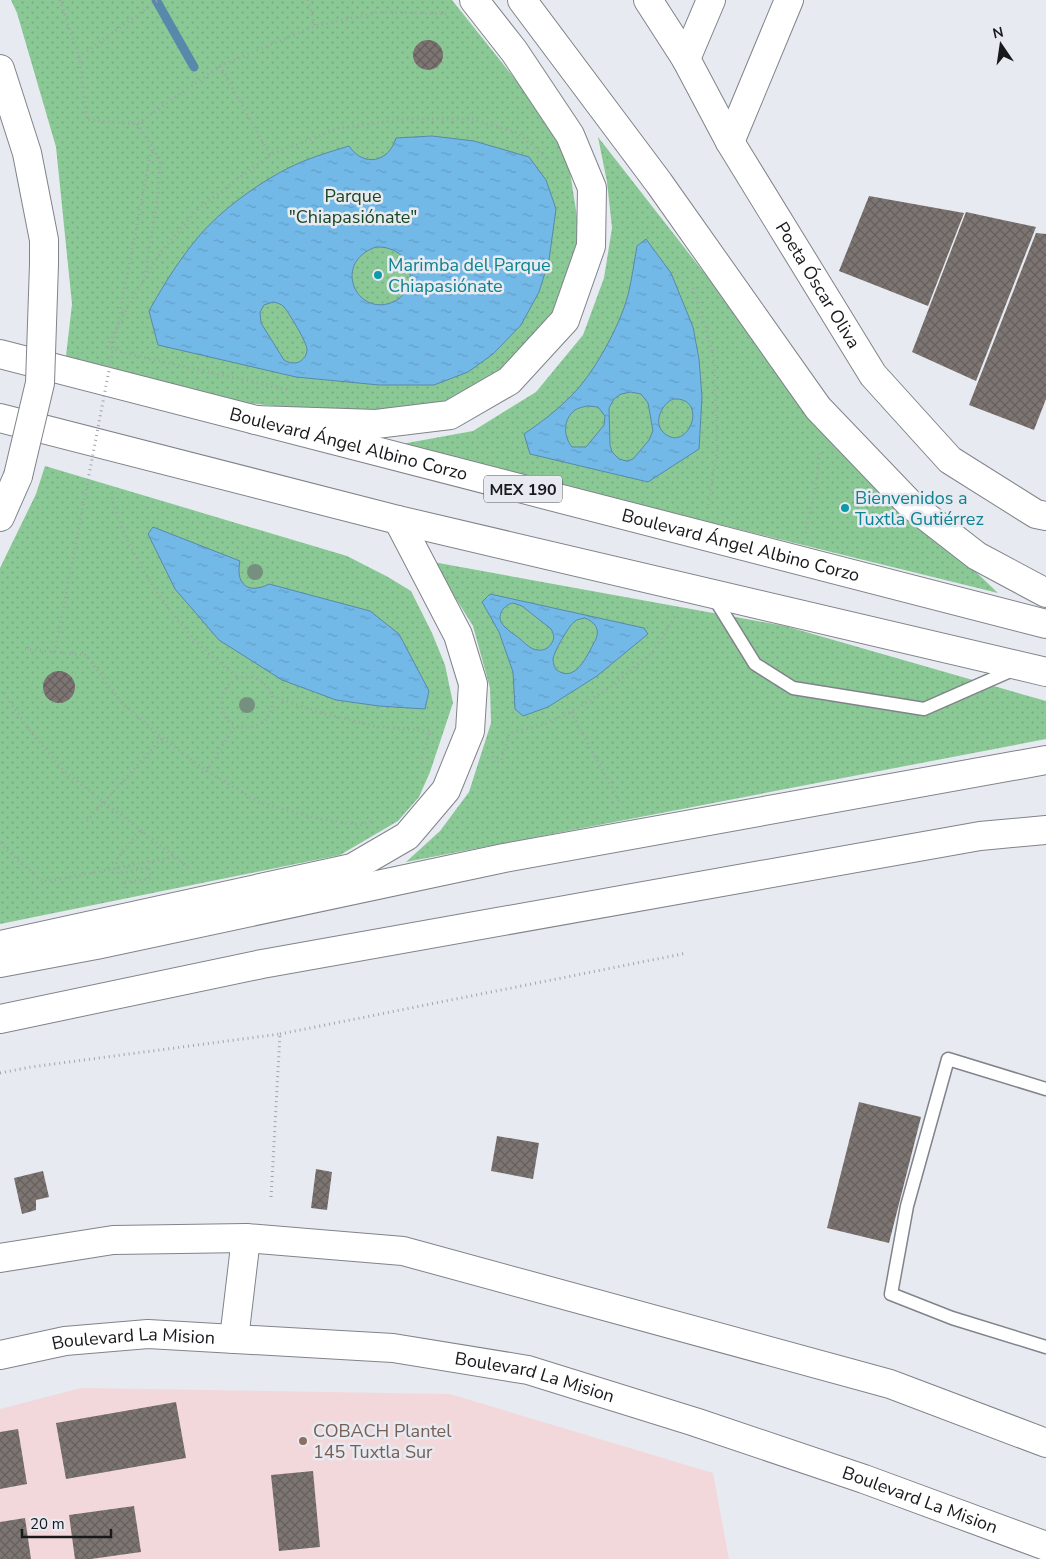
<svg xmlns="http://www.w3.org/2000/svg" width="1046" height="1559" font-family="'Nunito Sans',sans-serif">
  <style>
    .education { fill: #f3d8db }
    .park { fill: url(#park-dots) }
    .water { fill: url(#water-ripples); stroke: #5889ab; fill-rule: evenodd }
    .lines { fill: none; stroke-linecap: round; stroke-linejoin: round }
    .stream { stroke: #5889ab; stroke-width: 9 }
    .building { fill: url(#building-cross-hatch) }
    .lane-casing { stroke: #80838a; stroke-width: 15 }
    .secondary-casing { stroke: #80838a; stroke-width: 30 }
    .primary-casing { stroke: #80838a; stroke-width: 30 }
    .highway-casing { stroke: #80838a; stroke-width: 30 }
    .path { stroke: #a2a4aa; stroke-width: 3; stroke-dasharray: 1 4; stroke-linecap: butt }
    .lane { stroke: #fff; stroke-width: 12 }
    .secondary { stroke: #fff; stroke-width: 28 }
    .primary { stroke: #fff; stroke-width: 28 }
    .highway { stroke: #fff; stroke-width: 28 }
    .highway-bridge-casing { stroke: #80838a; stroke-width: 30; stroke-linecap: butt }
    .path-bridge { stroke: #a2a4aa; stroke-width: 3; stroke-dasharray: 1 4; stroke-linecap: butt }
    .highway-bridge { stroke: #fff; stroke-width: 28 }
    .tree { fill: #769080 }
    .culture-dot { fill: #0f9aa8; stroke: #e7eaf1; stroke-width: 2 }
    .education-dot { fill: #8d6e63; stroke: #e7eaf1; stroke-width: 2 }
    .labels { text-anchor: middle; stroke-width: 5; stroke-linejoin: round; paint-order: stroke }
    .shield { fill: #e7eaf1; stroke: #56585c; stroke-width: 1 }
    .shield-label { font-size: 16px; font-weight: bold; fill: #18191c }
    .park-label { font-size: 18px; fill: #194624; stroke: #e7eaf1 }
    .culture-label { font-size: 18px; fill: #0d838f; stroke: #e7eaf1; text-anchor: start }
    .street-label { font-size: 18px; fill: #18191c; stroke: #e7eaf1 }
    .education-label { font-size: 18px; fill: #785e54; stroke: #e7eaf1; text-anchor: start }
  </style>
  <defs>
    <pattern id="park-dots" width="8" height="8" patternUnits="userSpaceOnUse" patternTransform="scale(1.25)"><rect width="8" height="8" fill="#8ac995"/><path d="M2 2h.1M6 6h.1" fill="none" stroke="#76ac80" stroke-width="1.8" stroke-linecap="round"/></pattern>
    <pattern id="water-ripples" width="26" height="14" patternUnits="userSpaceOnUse" patternTransform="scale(1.25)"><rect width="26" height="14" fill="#73b9e8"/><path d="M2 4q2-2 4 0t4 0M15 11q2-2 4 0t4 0" fill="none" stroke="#639ec6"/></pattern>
    <pattern id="building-cross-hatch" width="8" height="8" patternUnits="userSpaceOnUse" patternTransform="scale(1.25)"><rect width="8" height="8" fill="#7d7572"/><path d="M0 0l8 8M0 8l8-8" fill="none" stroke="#655f5d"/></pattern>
  </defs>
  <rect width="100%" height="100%" fill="#e7eaf1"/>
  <!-- education -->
  <path class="education" d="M81 1388 450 1394 713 1473 729 1559H0V1409Z"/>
  <!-- park -->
  <path class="park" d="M11 0H452L551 124 570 172 578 223 575 264 555 319 507 371 452 404 377 417 246 403 66 356 72 304 56 147 17 13Z
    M598 137 826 429 998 593 396 445 473 431 536 392 583 335 604 278 612 228 607 182Z
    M45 466 347 556 388 577 411 591 432 633 445 665 453 703 430 772 419 797 398 821 340 855 0 924V568L36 494Z
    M433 562 785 626 1046 701V739L406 862 440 831 469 792 491 723 490 688 473 626Z"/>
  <!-- water -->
  <path class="water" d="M432 136 474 141 529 157 546 180 556 209 549 260 539 292 521 325 493 354 468 372 434 385H379L296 377 158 345 149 311C163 286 177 263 195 241 220 209 271 173 309 159 322 154 336 150 349 146 364 168 389 162 396 138ZM376 247C395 246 412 259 410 279 408 289 403 297 395 301 358 320 330 263 376 247ZM273 302C278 303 281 304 284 307 289 313 306 341 307 349 307 355 304 359 299 362 294 364 289 363 284 360L261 323 260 312 264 305Z
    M646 239 671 273 693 327 699 359 702 397 699 449 648 482 530 454 524 434C540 423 555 412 569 398 592 377 620 326 628 295 632 279 634 262 637 246ZM631 392 641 394 648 403 653 431 649 440 633 459 627 461 619 459 612 452 610 445 609 408 614 399 621 394ZM673 399C711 397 687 456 663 432 653 422 662 404 673 399ZM587 406 598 407 605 416 604 425 586 447H572C563 436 563 419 575 410 578 408 583 407 587 406Z
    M153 527 240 561C235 584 248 595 269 584L370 611 399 634 429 691 425 709 379 706 336 700 282 680 219 640 175 589 148 534Z
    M490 594 644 628 648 634 597 676 548 707 523 716 515 709 513 672 499 632 482 602ZM513 603 522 606 551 629C554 634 555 639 551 644 549 648 543 651 538 650 531 650 525 643 519 638 514 634 508 631 504 626 495 617 503 605 513 603ZM585 618C595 622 600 629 596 639 589 651 578 681 560 672 555 670 553 664 553 659 554 652 568 627 574 622 577 619 581 619 585 618Z"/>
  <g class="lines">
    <!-- stream -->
    <path class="stream" d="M156 0 194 67"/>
  </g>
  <!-- building -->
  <path class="building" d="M413 55a15 15 0 1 1 30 0a15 15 0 1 1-30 0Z
    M869 196 964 213 928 306 839 271Z
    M966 212 1036 227 976 381 912 352Z
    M1036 233 1046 234V399L1034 430 969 405Z
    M43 687a16 16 0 1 1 32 0a16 16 0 1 1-32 0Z
    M859 1102 921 1117 889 1243 827 1228Z
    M497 1136 539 1143 533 1179 491 1171Z
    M316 1169 332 1172 327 1210 311 1208Z
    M43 1171 49 1197 36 1200V1210L22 1214 14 1178Z
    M176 1402 186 1458 66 1479 56 1423Z
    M18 1429 27 1484 0 1489V1432Z
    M313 1471 320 1547 279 1551 271 1475Z
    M134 1506 141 1552 91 1559H75L69 1515Z
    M25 1518 31 1559H0V1522Z"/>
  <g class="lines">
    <!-- lane casing -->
    <g class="lane-casing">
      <path id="lane" d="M713 596 755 664 793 688 924 709 1015 669
        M1046 1089 948 1059 907 1206 891 1294 952 1318 1046 1347"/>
    </g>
    <!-- secondary casing -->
    <g class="secondary-casing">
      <g id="secondary">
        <path id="s1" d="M648 0 686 59 730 142 873 375 950 460 1036 514 1046 516"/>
        <path d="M686 59 711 0"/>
        <path d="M730 142 789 0"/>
        <path d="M0 1258 113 1240 246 1238 403 1251 890 1384 1046 1443"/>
        <path d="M234 1339 246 1238"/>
        <path id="s2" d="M0 1355 65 1341 148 1334 393 1348 528 1370 695 1422 864 1479 1046 1546"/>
      </g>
    </g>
    <!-- primary casing -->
    <g class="primary-casing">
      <g id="primary">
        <path id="s3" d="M0 354 1046 624"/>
        <path d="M0 418 398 520 1046 672"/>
        <path d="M0 963 96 945 504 858 1046 760"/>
        <path d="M0 1019 262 964 980 836 1046 830"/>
      </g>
    </g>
    <!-- highway casing -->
    <g class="highway-casing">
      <path id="highway" d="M522 0 659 183 818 408 910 504 977 556 1046 593
        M0 69 27 153 44 240V264
        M255 420 376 424 450 415 509 381 565 320 591 246 592 188 570 135 514 51 474 0
        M0 517 18 476
        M0 945 352 868 407 836 446 790 470 731 473 684 458 635 398 520"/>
    </g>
    <!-- path -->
    <path class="path" d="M60 0 79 57 87 120 137 124 220 66 315 26 379 12 449 14
      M308 0 315 26
      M79 57 158 0
      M220 66 270 155 339 128 406 119H472L518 133 548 160
      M137 124 160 159 158 196 145 276
      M270 155 198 209 163 249 128 306 107 347 128 354 289 390
      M692 283 714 358 717 448 708 508
      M111 493C123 546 163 608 201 646 212 658 226 668 239 678
      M805 533 815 491 820 451
      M25 649 86 655 121 702 162 738 207 771 259 802 319 819 360 825 372 821
      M4 693 30 731 63 770 189 868
      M272 696C277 738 218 736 222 701 222 693 226 686 233 682 249 670 266 680 272 696L321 713 374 726 430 731 421 761 424 766
      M571 712 619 801
      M493 756 495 763 501 761 510 733 542 725 571 712 611 687 654 651 675 616
      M207 771 235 725
      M87 821 162 738
      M0 843 16 859 44 882 174 857
      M126 888 125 883 151 878 149 867 118 874 116 860 140 831
      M280 1034 687 953
      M0 1073 31 1067 280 1034 271 1198"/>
    <!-- lane -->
    <use href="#lane" class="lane"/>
    <!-- secondary -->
    <use href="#secondary" class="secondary"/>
    <!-- primary -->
    <use href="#primary" class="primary"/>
    <!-- highway -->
    <use href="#highway" class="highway"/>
    <!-- highway-bridge casing -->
    <g class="highway-bridge-casing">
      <path id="highway-bridge" d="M18 476 40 383 44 264"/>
    </g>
    <!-- path-bridge -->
    <path class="path-bridge" d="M55 652 152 146"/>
    <!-- highway-bridge -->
    <use href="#highway-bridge" class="highway-bridge"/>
  </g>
  <!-- trees -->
  <g class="tree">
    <circle cx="255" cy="572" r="8"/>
    <circle cx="247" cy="705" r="8"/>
  </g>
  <!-- markers -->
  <g class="culture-dot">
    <circle cx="378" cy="275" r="5"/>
    <circle cx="845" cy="508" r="5"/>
  </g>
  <circle class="education-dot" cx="303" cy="1441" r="5"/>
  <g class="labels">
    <!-- shield labels -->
    <rect class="shield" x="484" y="475.5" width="78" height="27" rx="4"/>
    <g class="shield-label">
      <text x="523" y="495">MEX 190</text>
    </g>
    <!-- park labels -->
    <g class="park-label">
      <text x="353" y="202">Parque<tspan x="353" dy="21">"Chiapasiónate"</tspan></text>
    </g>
    <!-- culture labels -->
    <g class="culture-label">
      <text x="388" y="271">Marimba del Parque<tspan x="388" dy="21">Chiapasiónate</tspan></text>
      <text x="855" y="504">Bienvenidos a<tspan x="855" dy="21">Tuxtla Gutiérrez</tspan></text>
    </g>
    <!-- street labels -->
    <g class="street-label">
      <text dy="6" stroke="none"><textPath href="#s1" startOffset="332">Poeta Óscar Oliva</textPath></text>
      <text dy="6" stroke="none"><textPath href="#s3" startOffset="360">Boulevard Ángel Albino Corzo</textPath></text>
      <text dy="6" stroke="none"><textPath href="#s3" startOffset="765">Boulevard Ángel Albino Corzo</textPath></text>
      <text dy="6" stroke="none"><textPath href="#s2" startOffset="135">Boulevard La Mision</textPath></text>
      <text dy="6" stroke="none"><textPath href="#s2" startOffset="540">Boulevard La Mision</textPath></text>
      <text dy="6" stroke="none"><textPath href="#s2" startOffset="945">Boulevard La Mision</textPath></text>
    </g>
    <!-- education labels -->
    <g class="education-label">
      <text x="313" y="1437">COBACH Plantel<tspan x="313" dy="21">145 Tuxtla Sur</tspan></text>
    </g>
  </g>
  <!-- north arrow -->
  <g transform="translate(1001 45) rotate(347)" stroke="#e7eaf1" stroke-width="4" paint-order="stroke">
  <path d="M0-4L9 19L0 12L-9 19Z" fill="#18191c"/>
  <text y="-8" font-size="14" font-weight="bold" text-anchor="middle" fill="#18191c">N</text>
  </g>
  <!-- scale -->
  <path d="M22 1529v8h89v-8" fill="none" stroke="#18191c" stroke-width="2.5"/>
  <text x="30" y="1529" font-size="15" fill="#18191c" stroke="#e7eaf1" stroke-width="4" paint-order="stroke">20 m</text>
</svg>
